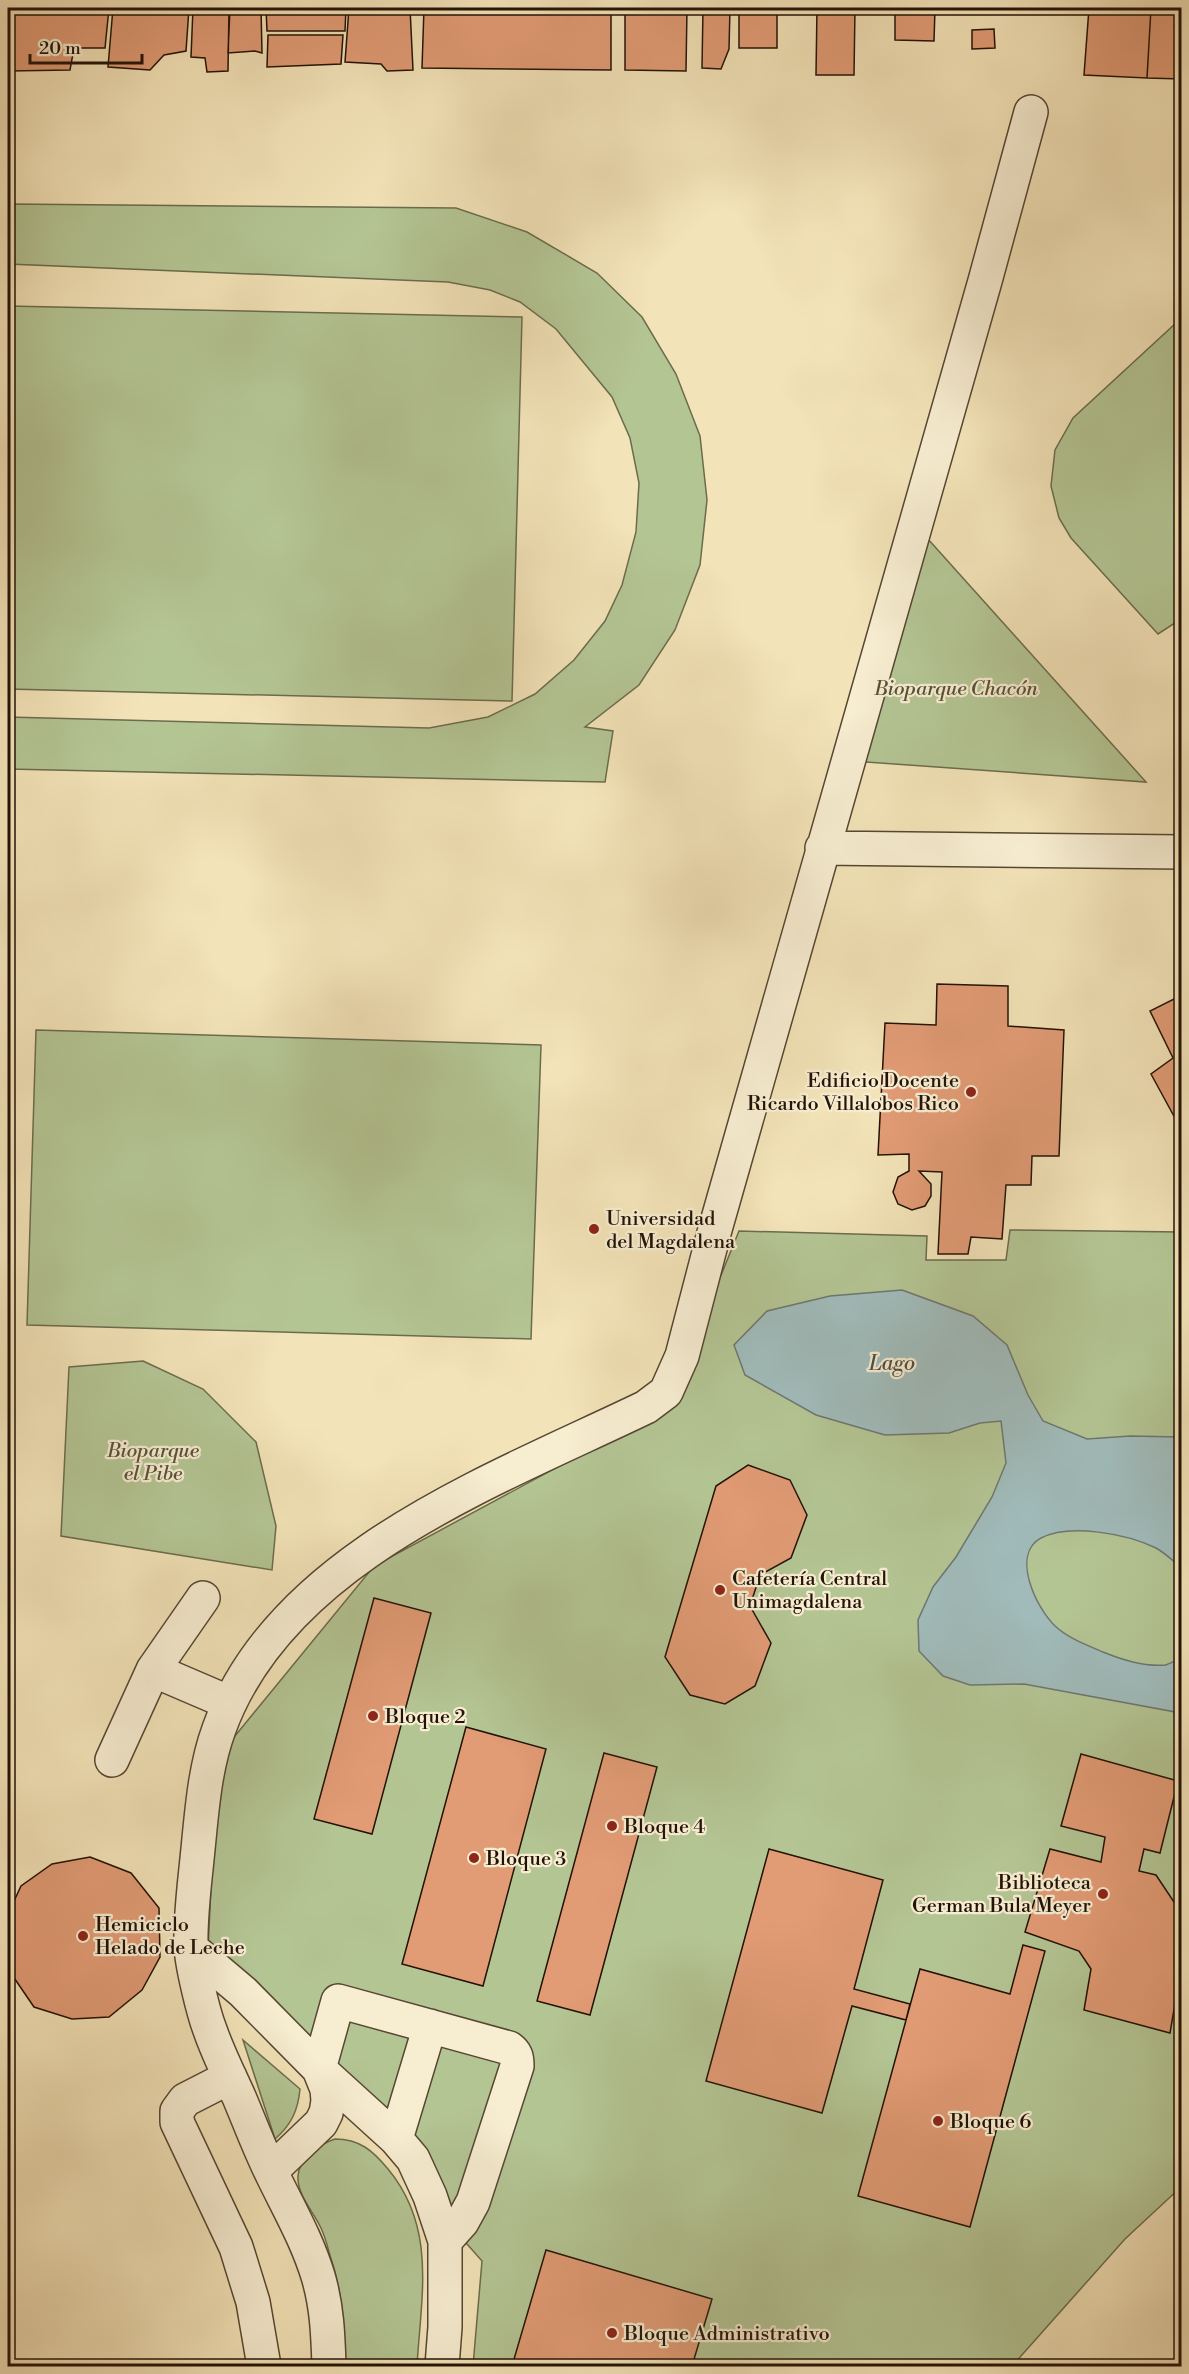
<svg xmlns="http://www.w3.org/2000/svg" width="1189" height="2374" font-family="'Libre Bodoni',serif">
  <style>
    .green { fill: #b4c594; stroke: #6b6c4d; stroke-width: 1.5 }
    .water { fill: #a0bbba; stroke: #6e7772; stroke-width: 1.5 }
    .building { fill: #e19b75; stroke: #221206; stroke-width: 1.5 }
    .lines { fill: none; stroke-linecap: round; stroke-linejoin: round }
    .minor-casing { stroke: #564632; stroke-width: 36 }
    .minor { stroke: #f7edd1; stroke-width: 33 }
    .poi-dot { fill: #8f2418; stroke: #f7edd1; stroke-width: 2 }
    .labels { text-anchor: middle; stroke-width: 4.5; stroke-linejoin: round; paint-order: stroke }
    .park-label { font-size: 20px; font-style: italic; fill: #555138; stroke: #f7edd1 }
    .poi-label { font-size: 20px; fill: #221206; stroke: #f7edd1; text-anchor: start }
    .water-label { font-size: 21px; font-style: italic; fill: #4e4d45; stroke: #f7edd1 }
  </style>
  <rect width="100%" height="100%" fill="#f3e3b8"/>
  <filter id="stains"><feTurbulence type="fractalNoise" baseFrequency=".00333" numOctaves="4"/><feColorMatrix values="0 0 0 0 .2 0 0 0 0 .09 0 0 0 0 .02 0 0 0 .5 -.17"/></filter>
  <radialGradient id="worn" r=".72"><stop offset=".6" stop-color="#630" stop-opacity="0"/><stop offset="1" stop-color="#630" stop-opacity=".3"/></radialGradient>
  <!-- green -->
  <path class="green" d="M8 204 456 208 527 232 597 273 642 317 676 374 700 436 707 500 700 565 675 630 639 685 585 727 613 731 605 782 8 769V717L429 728 488 717 535 694 574 660 605 621 622 585 636 532 639 483 630 438 612 397 556 329 520 302 490 290 448 282 8 264Z
    M8 306 522 317 512 701 8 689Z
    M1176 323 1182 328 1181 619 1158 634 1071 538 1059 518 1051 486 1055 450 1073 418Z
    M919 529 1146 782 852 761Z
    M36 1030 541 1045 531 1339 27 1325Z
    M1010 1230 1181 1232V2187L1125 2239 1012 2366H473L482 2261 208 1951 217 1758 374 1566 667 1408 739 1231 927 1236 926 1260H1006Z
    M143 1361 203 1389 256 1442 276 1526 272 1570 61 1536 69 1367Z
    M243 2040 300 2089C298 2111 291 2125 275 2139Z
    M335 2139C360 2139 373 2151 388 2169 437 2228 421 2296 417 2366H345C345 2327 342 2290 329 2252 327 2244 324 2234 320 2226 312 2210 297 2194 298 2176 299 2158 320 2144 335 2139Z"/>
  <!-- water -->
  <path class="water" d="M902 1290 973 1316 1007 1345 1028 1395 1043 1421 1087 1439 1130 1436 1181 1437V1567C1173 1561 1165 1553 1156 1548 1127 1534 1070 1523 1041 1538 1010 1555 1037 1609 1055 1626 1068 1638 1086 1645 1103 1652 1120 1659 1145 1667 1165 1665 1170 1664 1176 1660 1181 1658V1713L1024 1684 970 1685 943 1676 919 1651 918 1620 933 1587 956 1557 992 1497 1006 1463 1001 1421 980 1423 949 1433 885 1435 816 1415 745 1375 734 1345 767 1311 830 1296Z"/>
  <!-- building -->
  <path class="building" d="M8 8H109L105 48H74L70 70 8 71Z
    M113 8H189L186 51 164 55 150 70 108 67Z
    M193 8H229L228 71 207 72 205 58 191 57Z
    M230 8H261L262 53 255 51 228 53Z
    M266 8H346L345 31H267Z
    M349 8H410L413 70 387 71 381 64 345 62Z
    M424 8H611V70L422 68Z
    M625 8H687L686 71 625 70Z
    M703 8H730L729 49 721 69 702 68Z
    M739 8H777V48H739Z
    M817 8H855L854 75H816Z
    M895 8H935L934 41 895 40Z
    M1089 8H1151L1147 78 1084 75Z
    M1151 8H1182V79L1147 78Z
    M994 29 995 48 972 49V30Z
    M268 35H343L341 64 267 67Z
    M937 984 1008 986V1026L1064 1030 1059 1156H1032L1031 1185H1006L1002 1239 971 1237 968 1254H938L942 1172 919 1171 931 1184V1196L925 1206 912 1210 898 1204 893 1192 898 1177 909 1171V1154L878 1155 885 1023 936 1025Z
    M1182 995V1131L1151 1074 1173 1058 1150 1011Z
    M748 1465 790 1480 807 1515 791 1558 760 1575 750 1606 771 1643 755 1686 725 1704 690 1695 665 1657 716 1486Z
    M374 1598 431 1613 372 1834 314 1819Z
    M466 1727 546 1749 483 1986 402 1964Z
    M604 1753 657 1767 590 2015 537 2001Z
    M1081 1754 1178 1781 1160 1853 1144 1849 1139 1871 1156 1875 1182 1914V1963L1170 2033 1084 2010 1091 1969 1079 1951 1025 1932 1050 1849 1101 1862 1105 1837 1061 1826Z
    M769 1849 883 1880 854 1989 910 2004 906 2020 852 2006 822 2113 706 2081Z
    M90 1857 131 1873 159 1908 160 1957 142 1990 109 2017 72 2019 34 2007 8 1969V1914L21 1886 52 1864Z
    M1023 1945 1045 1951 970 2227 858 2196 920 1969 1010 1994Z
    M546 2250 712 2299 692 2366H512Z"/>
  <g class="lines">
    <!-- minor casing -->
    <g class="minor-casing">
      <path id="minor" d="M822 848 1182 852
        M153 1670 230 1703
        M112 1760 153 1670 203 1598
        M191 1948 243 1992 319 2069 396 2139 413 2159 430 2196 445 2241V2327L442 2366
        M230 2077 185 2100 177 2111V2122L236 2247 253 2302 264 2366
        M396 2139 430 2026
        M271 2171 321 2123 326 2113 328 2101 327 2089 319 2069 338 2001 509 2048C516 2053 517 2057 517 2066L473 2202 462 2222 445 2241
        M329 2366C328 2335 327 2306 318 2276 307 2240 289 2209 273 2176 260 2150 250 2123 239 2097 229 2075 218 2053 210 2030 203 2012 192 1965 191 1947 190 1915 195 1881 198 1849 202 1809 205 1767 219 1729 280 1558 495 1480 646 1407L666 1392 682 1356 714 1233 985 281 1031 112"/>
    </g>
    <!-- minor -->
    <use href="#minor" class="minor"/>
  </g>
  <!-- markers -->
  <g class="poi-dot">
    <circle cx="971" cy="1092" r="6"/>
    <circle cx="594" cy="1229" r="6"/>
    <circle cx="720" cy="1590" r="6"/>
    <circle cx="373" cy="1716" r="6"/>
    <circle cx="612" cy="1826" r="6"/>
    <circle cx="474" cy="1858" r="6"/>
    <circle cx="1103" cy="1894" r="6"/>
    <circle cx="83" cy="1936" r="6"/>
    <circle cx="938" cy="2121" r="6"/>
    <circle cx="612" cy="2333" r="6"/>
  </g>
  <g class="labels">
    <!-- park labels -->
    <g class="park-label">
      <text x="956" y="695">Bioparque Chacón</text>
      <text x="153" y="1457">Bioparque<tspan x="153" dy="23">el Pibe</tspan></text>
    </g>
    <!-- poi labels -->
    <g class="poi-label">
      <text x="959" y="1087" text-anchor="end">Edificio Docente<tspan x="959" dy="23">Ricardo Villalobos Rico</tspan></text>
      <text x="606" y="1225">Universidad<tspan x="606" dy="23">del Magdalena</tspan></text>
      <text x="732" y="1585">Cafetería Central<tspan x="732" dy="23">Unimagdalena</tspan></text>
      <text x="385" y="1723">Bloque 2</text>
      <text x="624" y="1833">Bloque 4</text>
      <text x="486" y="1865">Bloque 3</text>
      <text x="1091" y="1889" text-anchor="end">Biblioteca<tspan x="1091" dy="23">German Bula Meyer</tspan></text>
      <text x="95" y="1931">Hemiciclo<tspan x="95" dy="23">Helado de Leche</tspan></text>
      <text x="950" y="2128">Bloque 6</text>
      <text x="624" y="2340">Bloque Administrativo</text>
    </g>
    <!-- water labels -->
    <g class="water-label">
      <text x="892" y="1370">Lago</text>
    </g>
  </g>
  <!-- margin -->
  <rect width="1189" height="2374" fill="none" stroke="#f3e3b8" stroke-width="30"/>
  <rect x="9" y="9" width="1171" height="2356" fill="none" stroke="#221206" stroke-width="3"/>
  <rect x="15" y="15" width="1159" height="2344" fill="none" stroke="#221206" stroke-width="1.5"/>
  <!-- scale -->
  <path d="M30 54v9h112v-9" fill="none" stroke="#221206" stroke-width="3"/>
  <text x="39" y="54" font-size="18" fill="#221206" stroke="#f7edd1" stroke-width="4.5" paint-order="stroke">20 m</text>
  <rect width="100%" height="100%" filter="url(#stains)"/>
  <rect width="100%" height="100%" fill="url(#worn)"/>
</svg>
